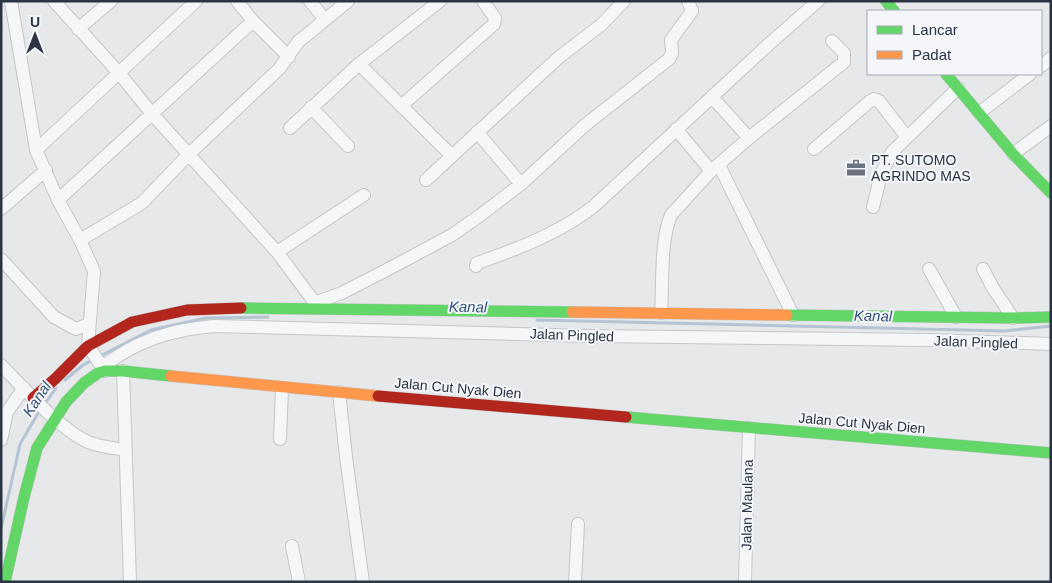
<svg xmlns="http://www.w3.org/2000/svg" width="1052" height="583" font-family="Helvetica,sans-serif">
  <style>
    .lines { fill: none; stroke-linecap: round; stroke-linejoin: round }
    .stream { stroke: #b4c4d5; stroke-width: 3 }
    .street-casing { stroke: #c4c6c8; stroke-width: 14 }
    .fast-casing { stroke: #c4c6c8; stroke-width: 12 }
    .slow-casing { stroke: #c4c6c8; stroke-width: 12 }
    .jam-casing { stroke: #c4c6c8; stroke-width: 12 }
    .street { stroke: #f5f6f7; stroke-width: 12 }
    .fast { stroke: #63d668; stroke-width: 11 }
    .slow { stroke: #ff974d; stroke-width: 11 }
    .jam { stroke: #b3261e; stroke-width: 11 }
    .labels { text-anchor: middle; stroke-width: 4; stroke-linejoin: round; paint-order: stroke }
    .poi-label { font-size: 14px; fill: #2b3445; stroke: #f4f6f9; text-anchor: start }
    .street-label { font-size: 14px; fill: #2b3445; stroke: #f4f6f9 }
    .water-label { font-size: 15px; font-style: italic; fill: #34527a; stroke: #f4f6f9 }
  </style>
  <rect width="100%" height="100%" fill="#e6e8ea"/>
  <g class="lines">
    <!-- stream -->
    <path class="stream" d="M537 320 1005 331 1051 326
      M100 356 151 330 206 318 268 317
      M65 380 83 365 94 359
      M44 405 56 388
      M1 529 20 444 40 410"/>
    <!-- street casing -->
    <g class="street-casing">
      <path id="street" d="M11 1 36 150 58 200 80 240 94 271 88 346
        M54 1 119 73 153 115 277 252 318 307
        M237 1 253 21 289 57
        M310 1 325 20
        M78 29 111 1
        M359 64 452 156
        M1041 66 1051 58
        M712 97 749 138
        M401 106 494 24 495 18 483 1
        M311 107 348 146
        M979 113 1030 74
        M290 128 359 64 440 1
        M676 129 711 171
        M477 132 521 184
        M814 149 869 102 874 99 879 101 906 136
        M36 150 196 1
        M1013 154 1051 126
        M719 165 793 315
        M426 180 558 58 601 25 624 1
        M58 200 253 21
        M873 207 881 174 892 152 958 88
        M1 209 46 170
        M80 240 142 203 189 154 279 69 298 42 348 1
        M277 252 364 195
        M1 259 54 317 76 329 89 324
        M476 266 477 263C518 249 559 233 593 207L769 44 818 1
        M929 269 956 317
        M983 269 993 288 1013 318
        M314 303 342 293 398 264 452 235 482 214 521 184 584 126 669 59 672 53 671 40 692 11 688 1
        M661 313C663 285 660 240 671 215L711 171 749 138 844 62V53L832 41
        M90 349 105 371
        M1 365C24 388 59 429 88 442 100 447 113 448 126 450
        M102 367C138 340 170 330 214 326L590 336 929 340 1051 344
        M123 371 130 582
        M339 392 346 457 363 582
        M280 439 282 388
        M1 440 7 412 24 388
        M292 546 299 582
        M575 582 578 524
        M745 582 749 428"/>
    </g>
    <!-- fast casing -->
    <g class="fast-casing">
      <path id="fast" d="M886 1 894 11
        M946 74 1013 154 1051 193
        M241 308 572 312
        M787 315 1013 318 1051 317
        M626 417 1051 453
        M5 582 24 497 37 448 66 402 84 383 98 373 105 371H123L171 376"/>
    </g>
    <!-- slow casing -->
    <g class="slow-casing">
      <path id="slow" d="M572 312 787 315
        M171 376 378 396"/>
    </g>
    <!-- jam casing -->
    <g class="jam-casing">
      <path id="jam" d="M378 396 626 417
        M33 398 55 379 88 346 132 322 187 310 241 308"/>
    </g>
    <!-- street -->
    <use href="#street" class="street"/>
    <!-- fast -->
    <use href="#fast" class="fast"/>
    <!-- slow -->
    <use href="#slow" class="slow"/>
    <!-- jam -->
    <use href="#jam" class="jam"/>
  </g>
  <!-- icons -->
  <defs>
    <g id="office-bare" transform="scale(1.5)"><path d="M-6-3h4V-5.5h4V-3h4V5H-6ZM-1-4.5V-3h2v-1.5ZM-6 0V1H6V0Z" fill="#6c737f" stroke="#f4f6f9" stroke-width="2.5" paint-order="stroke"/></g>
  </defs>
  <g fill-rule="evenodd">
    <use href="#office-bare" x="856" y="168"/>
  </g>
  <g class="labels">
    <!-- poi labels -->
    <g class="poi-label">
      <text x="871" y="165">PT. SUTOMO<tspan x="871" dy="16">AGRINDO MAS</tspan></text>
    </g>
    <!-- street labels -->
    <g class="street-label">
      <text transform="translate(572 335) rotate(2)" y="5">Jalan Pingled</text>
      <text transform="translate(976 342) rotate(2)" y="5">Jalan Pingled</text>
      <text transform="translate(458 388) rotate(5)" y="5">Jalan Cut Nyak Dien</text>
      <text transform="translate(862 423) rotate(5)" y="5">Jalan Cut Nyak Dien</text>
      <text transform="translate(747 505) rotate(-89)" y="5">Jalan Maulana</text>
    </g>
    <!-- water labels -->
    <g class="water-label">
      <text transform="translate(468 307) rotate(1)" y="5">Kanal</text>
      <text transform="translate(873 316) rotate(1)" y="5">Kanal</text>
      <text transform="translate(37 399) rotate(-56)" y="5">Kanal</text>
    </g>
  </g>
  <!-- border -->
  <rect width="1052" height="583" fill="none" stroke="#2b3445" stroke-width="5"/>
  <!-- legend -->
  <rect x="867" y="10" width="175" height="65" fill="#f4f6f9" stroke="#a4a8b1"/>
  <rect x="877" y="26" width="25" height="8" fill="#63d668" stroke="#a4a8b1"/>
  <text x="912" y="35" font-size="15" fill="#2b3445">Lancar</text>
  <rect x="877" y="51" width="25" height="8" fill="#ff974d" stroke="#a4a8b1"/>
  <text x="912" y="60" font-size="15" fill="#2b3445">Padat</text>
  <!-- north arrow -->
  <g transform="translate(35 35)" stroke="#f4f6f9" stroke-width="4" paint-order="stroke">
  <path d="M0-4L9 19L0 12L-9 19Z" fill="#2b3445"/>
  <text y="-8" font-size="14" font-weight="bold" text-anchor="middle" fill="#2b3445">U</text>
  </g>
</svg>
